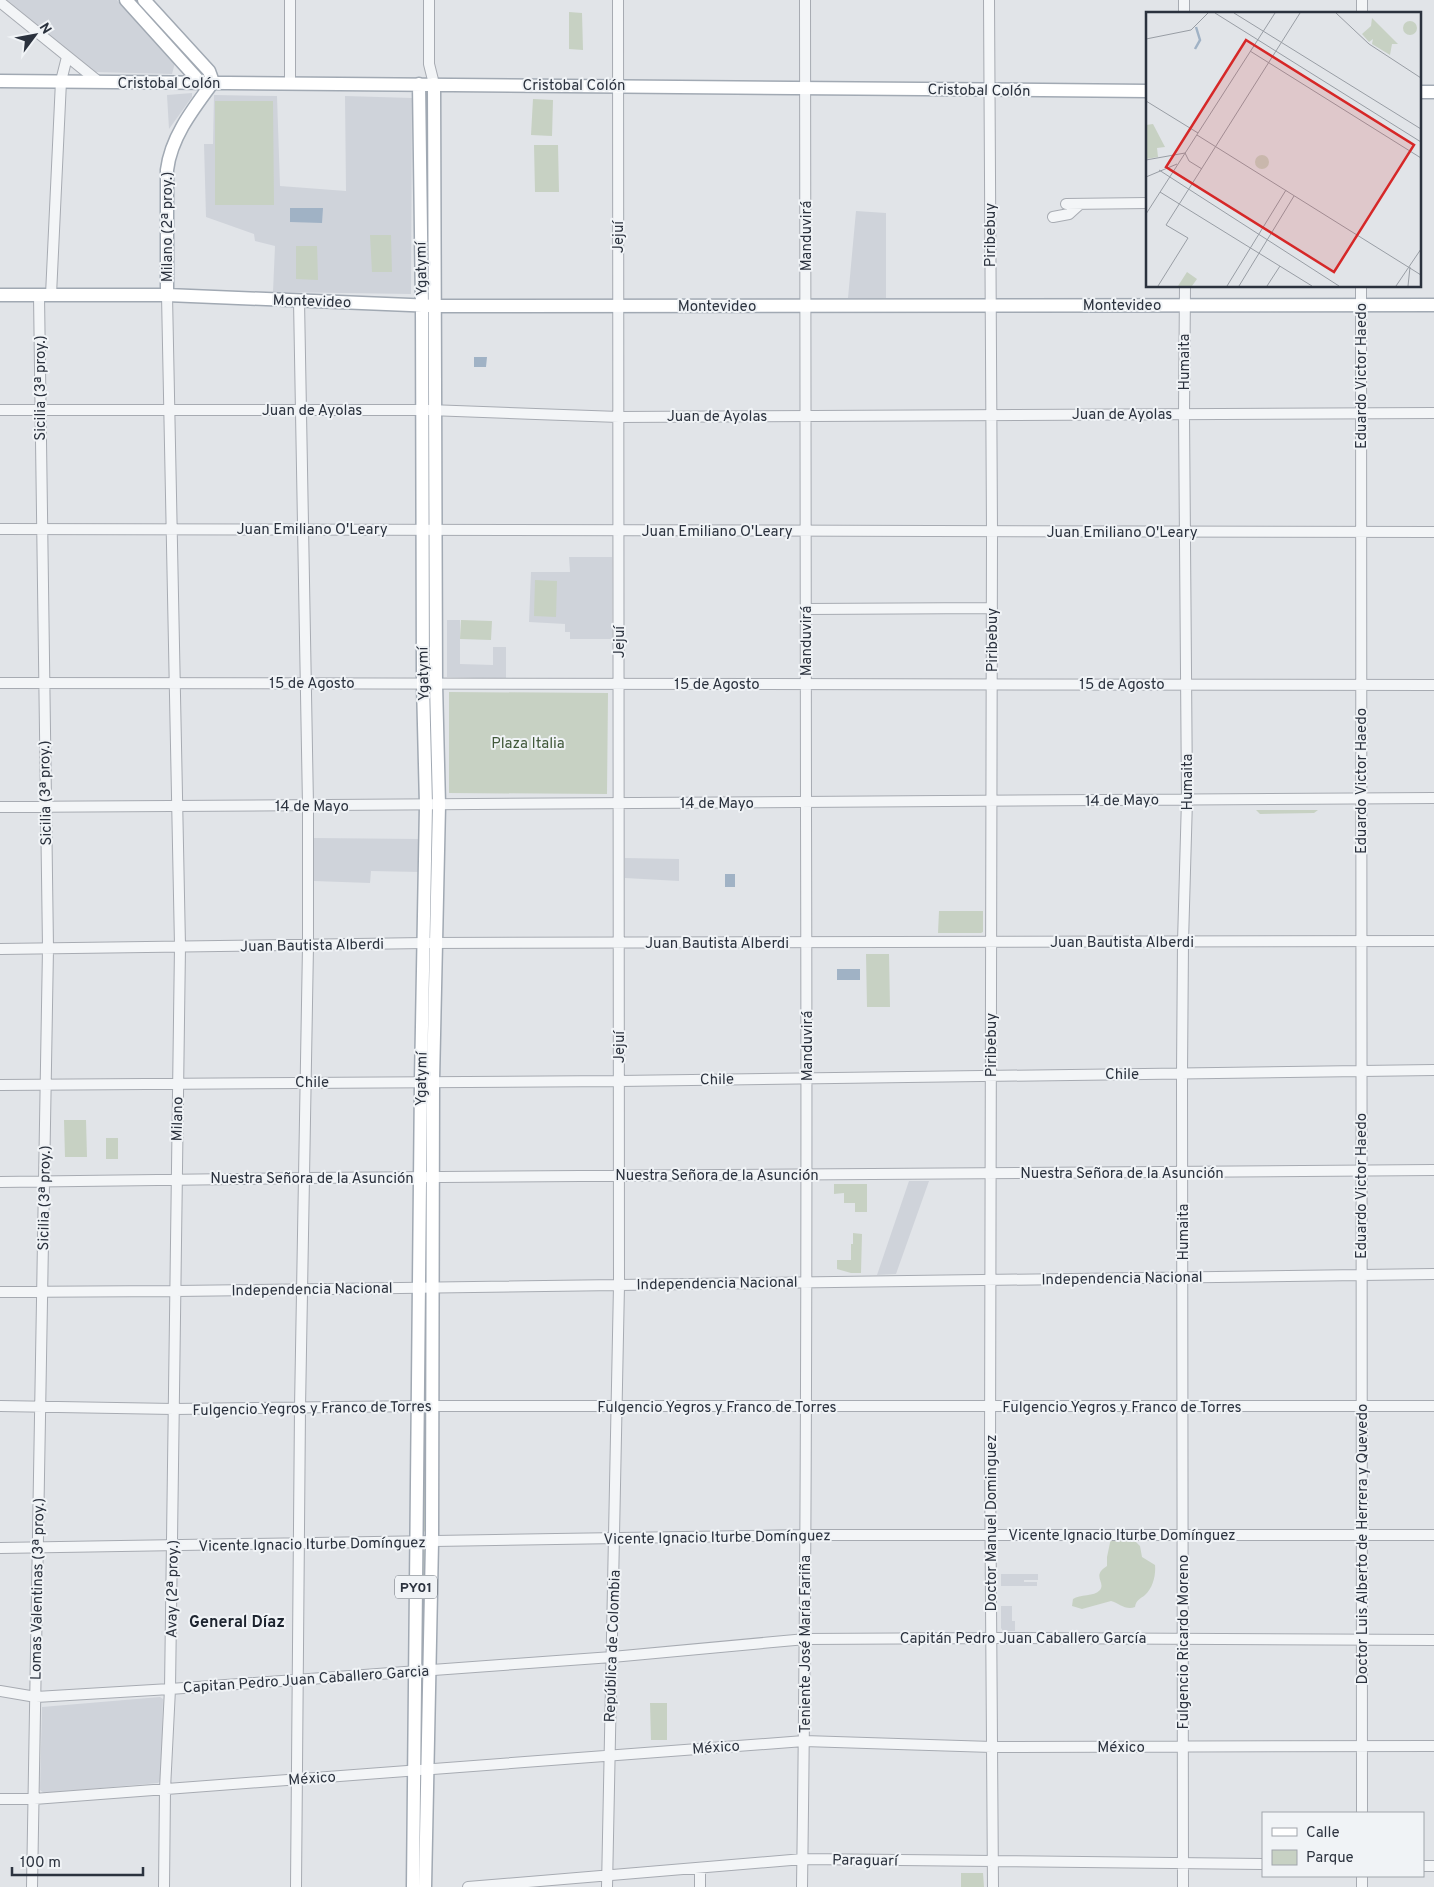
<svg xmlns="http://www.w3.org/2000/svg" width="1434" height="1887" font-family="Overpass,sans-serif">
  <style>
    .built { fill: #cfd3da }
    .green { fill: #c7d1c3 }
    .water { fill: #a0b2c5 }
    .lines { fill: none; stroke-linecap: round; stroke-linejoin: round }
    .minor-casing { stroke: #a7abb2; stroke-width: 12 }
    .major-casing { stroke: #a1a9b3; stroke-width: 15 }
    .minor { stroke: #f3f5f7; stroke-width: 10 }
    .major { stroke: #fff; stroke-width: 12 }
    .labels { text-anchor: middle; stroke-width: 4; stroke-linejoin: round; paint-order: stroke }
    .shield { fill: #f0f3f6; stroke: #666c75; stroke-width: 1 }
    .shield-label { font-size: 14px; font-weight: bold; fill: #2b323e }
    .street-label { font-size: 15px; fill: #2b323e; stroke: #f0f3f6 }
    .park-label { font-size: 15px; fill: #40583a; stroke: #f0f3f6 }
    .neighbourhood-label { font-size: 16px; font-weight: bold; fill: #1d242f; stroke: #f0f3f6 }
    .inset-river { fill: none; stroke: #a0b2c5; stroke-width: 2.5 }
    .inset-road { fill: none; stroke: #989da4; stroke-width: 1 }
    .view { fill: #d62828; fill-opacity: 0.15; stroke: #d62828; stroke-width: 2.5 }
    .inset-edge { fill: none; stroke: #2b323e; stroke-width: 2.5 }
  </style>
  <rect width="100%" height="100%" fill="#e1e4e8"/>
  <!-- built -->
  <path class="built" d="M7 0H117L175 63 172 74 95 72Z
    M192 93V97L169 129 167 95Z
    M214 95 277 96 280 186 346 191 345 96 412 98 411 294 273 292 275 246 255 241 254 234 206 217 204 144H213Z
    M856 211 886 213V298H848Z
    M569 557H612V639H570V632H565V624L529 622 531 572H570Z
    M447 620H460V664L493 665V647H506V679L447 677Z
    M314 838 420 839V872L371 871 370 883 314 881Z
    M625 858 679 859V881L625 878Z
    M909 1181H929L896 1274 877 1275Z
    M1001 1574H1038V1580H1024V1582H1037V1586H1001Z
    M1001 1606H1012V1621H1015V1631H1003L1001 1628Z
    M160 1697 163 1699 161 1780 158 1783 44 1793 40 1790 42 1707Z"/>
  <!-- green -->
  <path class="green" d="M569 12 582 13 583 50 569 49Z
    M427 96 429 295 428 296 426 97Z
    M533 99 553 100 552 136 531 135Z
    M215 101H273L274 205H215Z
    M534 145H558L559 192H535Z
    M370 235H391L392 272H372Z
    M296 246H317L318 280 296 279Z
    M535 580 557 581 556 617 534 616Z
    M461 620 492 621 491 640 460 639Z
    M449 692 608 693 607 794 449 793Z
    M1256 810H1318L1314 813 1260 814Z
    M939 911H983V932L981 933H938Z
    M866 954H889L890 1007H867Z
    M64 1120H86L87 1157H65Z
    M106 1138H118V1159H106Z
    M834 1184H867V1212H855V1203H844V1193L834 1194Z
    M853 1233 862 1234 861 1273H851L837 1269V1260H851V1244H853Z
    M425 1296H427L426 1396H425Z
    M424 1416H426L425 1532 423 1530Z
    M1130 1536 1140 1546 1142 1557 1155 1565C1156 1575 1153 1588 1145 1595 1140 1599 1136 1600 1135 1607 1126 1611 1119 1603 1111 1601L1082 1609 1072 1606 1073 1599C1080 1594 1094 1597 1100 1590 1106 1582 1091 1576 1107 1566V1557L1111 1538Z
    M425 1549 424 1661H423V1551Z
    M650 1703H667V1740H651Z
    M961 1873H983L984 1887H961Z"/>
  <!-- water -->
  <path class="water" d="M290 208H323L322 223 290 222Z
    M474 357H487L486 367H474Z
    M725 874H735V887H725Z
    M837 969H860V980H837Z"/>
  <g class="lines">
    <!-- minor casing -->
    <g class="minor-casing">
      <path id="minor" d="M290 0V83
        M429 0V64L434 84
        M989 0 992 532 990 1458 993 1887
        M1184 0V14
        M0 2 99 82
        M1362 14V0
        M1066 204 1148 203
        M1053 217 1069 214 1080 204
        M1361 286 1362 1813
        M51 295 61 81 67 57
        M0 410H429L619 417 1434 413
        M0 529 1434 532
        M806 609 992 608
        M0 683 1434 685
        M0 807 1434 798
        M0 949 424 943 1434 941
        M0 1085 619 1081 1434 1070
        M0 1182 304 1178 1434 1170
        M0 1292 175 1291 1434 1274
        M0 1406 174 1409 424 1406H1434
        M0 1548 805 1535H1434
        M0 1691 36 1697 170 1689 612 1657 806 1639 992 1638 1434 1640
        M0 1799H34L804 1741 992 1747 1434 1746
        M1423 1866H1434
        M1362 1876V1887
        M32 1887 48 948 39 295
        M164 1887 165 1789 170 1689 180 946 167 295
        M296 1887 300 1408 308 946V806L299 300
        M468 1887 803 1859 1263 1864
        M607 1887 619 1285 618 0
        M700 1887V1868
        M802 1887C807 1530 807 1173 806 816 806 544 806 272 805 0
        M1183 1887 1182 1074 1183 942 1187 799 1184 414 1185 286"/>
    </g>
    <!-- major casing -->
    <g class="major-casing">
      <path id="major" d="M126 0 200 82
        M144 0 209 71 213 82
        M0 81 1148 91
        M1420 92H1434
        M0 295H167L434 306 1434 305
        M167 295V170C171 137 193 109 213 82
        M413 1887 421 1081 426 805 423 684 422 306 419 84
        M425 1887 432 1542 433 1081 439 805 436 684 434 84"/>
    </g>
    <!-- minor -->
    <use href="#minor" class="minor"/>
    <!-- major -->
    <use href="#major" class="major"/>
  </g>
  <g class="labels">
    <!-- shield labels -->
    <rect class="shield" x="395" y="1575.5" width="42" height="23" rx="4"/>
    <g class="shield-label">
      <text x="416" y="1592">PY01</text>
    </g>
    <!-- street labels -->
    <g class="street-label">
      <text x="169" y="88">Cristobal Colón</text>
      <text x="574" y="90">Cristobal Colón</text>
      <text transform="translate(979 90) rotate(1)" y="5">Cristobal Colón</text>
      <text transform="translate(167 227) rotate(-90)" y="5">Milano (2ª proy.)</text>
      <text transform="translate(990 235) rotate(-90)" y="5">Piribebuy</text>
      <text transform="translate(806 236) rotate(-90)" y="5">Manduvirá</text>
      <text transform="translate(618 237) rotate(-90)" y="5">Jejuí</text>
      <text transform="translate(421 269) rotate(-91)" y="5">Ygatymí</text>
      <text transform="translate(312 301) rotate(2)" y="5">Montevideo</text>
      <text x="1122" y="310">Montevideo</text>
      <text x="717" y="311">Montevideo</text>
      <text transform="translate(1184 362) rotate(-90)" y="5">Humaita</text>
      <text transform="translate(1361 376) rotate(-90)" y="5">Eduardo Victor Haedo</text>
      <text transform="translate(40 388) rotate(-90)" y="5">Sicilia (3ª proy.)</text>
      <text x="312" y="415">Juan de Ayolas</text>
      <text x="1122" y="419">Juan de Ayolas</text>
      <text x="717" y="421">Juan de Ayolas</text>
      <text x="312" y="534">Juan Emiliano O'Leary</text>
      <text x="717" y="536">Juan Emiliano O'Leary</text>
      <text x="1122" y="537">Juan Emiliano O'Leary</text>
      <text transform="translate(992 640) rotate(-90)" y="5">Piribebuy</text>
      <text transform="translate(806 641) rotate(-90)" y="5">Manduvirá</text>
      <text transform="translate(619 642) rotate(-90)" y="5">Jejuí</text>
      <text transform="translate(423 674) rotate(-91)" y="5">Ygatymí</text>
      <text x="312" y="688">15 de Agosto</text>
      <text x="717" y="689">15 de Agosto</text>
      <text x="1122" y="689">15 de Agosto</text>
      <text transform="translate(1361 781) rotate(-90)" y="5">Eduardo Victor Haedo</text>
      <text transform="translate(1187 782) rotate(-90)" y="5">Humaita</text>
      <text transform="translate(45 793) rotate(-91)" y="5">Sicilia (3ª proy.)</text>
      <text transform="translate(1122 800) rotate(-1)" y="5">14 de Mayo</text>
      <text x="717" y="808">14 de Mayo</text>
      <text x="312" y="811">14 de Mayo</text>
      <text x="1122" y="947">Juan Bautista Alberdi</text>
      <text x="717" y="948">Juan Bautista Alberdi</text>
      <text transform="translate(312 945) rotate(-1)" y="5">Juan Bautista Alberdi</text>
      <text transform="translate(991 1045) rotate(-90)" y="5">Piribebuy</text>
      <text transform="translate(807 1046) rotate(-90)" y="5">Manduvirá</text>
      <text transform="translate(619 1047) rotate(-90)" y="5">Jejuí</text>
      <text x="1122" y="1079">Chile</text>
      <text transform="translate(421 1079) rotate(-89)" y="5">Ygatymí</text>
      <text transform="translate(717 1079) rotate(-1)" y="5">Chile</text>
      <text x="312" y="1087">Chile</text>
      <text transform="translate(177 1119) rotate(-89)" y="5">Milano</text>
      <text x="1122" y="1178">Nuestra Señora de la Asunción</text>
      <text x="717" y="1180">Nuestra Señora de la Asunción</text>
      <text x="312" y="1183">Nuestra Señora de la Asunción</text>
      <text transform="translate(1361 1186) rotate(-90)" y="5">Eduardo Victor Haedo</text>
      <text transform="translate(44 1198) rotate(-89)" y="5">Sicilia (3ª proy.)</text>
      <text transform="translate(1183 1232) rotate(-90)" y="5">Humaita</text>
      <text transform="translate(1122 1278) rotate(-1)" y="5">Independencia Nacional</text>
      <text transform="translate(717 1283) rotate(-1)" y="5">Independencia Nacional</text>
      <text transform="translate(312 1289) rotate(-1)" y="5">Independencia Nacional</text>
      <text x="717" y="1412">Fulgencio Yegros y Franco de Torres</text>
      <text x="1122" y="1412">Fulgencio Yegros y Franco de Torres</text>
      <text transform="translate(312 1408) rotate(-1)" y="5">Fulgencio Yegros y Franco de Torres</text>
      <text transform="translate(991 1523) rotate(-90)" y="5">Doctor Manuel Dominguez</text>
      <text x="1122" y="1540">Vicente Ignacio Iturbe Domínguez</text>
      <text transform="translate(717 1537) rotate(-1)" y="5">Vicente Ignacio Iturbe Domínguez</text>
      <text transform="translate(312 1544) rotate(-1)" y="5">Vicente Ignacio Iturbe Domínguez</text>
      <text transform="translate(1362 1544) rotate(-90)" y="5">Doctor Luis Alberto de Herrera y Quevedo</text>
      <text transform="translate(37 1589) rotate(-89)" y="5">Lomas Valentinas (3ª proy.)</text>
      <text transform="translate(172 1589) rotate(-89)" y="5">Avay (2ª proy.)</text>
      <text x="1023" y="1643">Capitán Pedro Juan Caballero García</text>
      <text transform="translate(1183 1642) rotate(-90)" y="5">Fulgencio Ricardo Moreno</text>
      <text transform="translate(805 1644) rotate(-90)" y="5">Teniente José María Fariña</text>
      <text transform="translate(612 1646) rotate(-88)" y="5">República de Colombia</text>
      <text transform="translate(306 1679) rotate(-4)" y="5">Capitan Pedro Juan Caballero Garcia</text>
      <text transform="translate(716 1747) rotate(-4)" y="5">México</text>
      <text x="1121" y="1752">México</text>
      <text transform="translate(312 1778) rotate(-4)" y="5">México</text>
      <text transform="translate(865 1860) rotate(1)" y="5">Paraguarí</text>
    </g>
    <!-- park labels -->
    <g class="park-label">
      <text x="528" y="748">Plaza Italia</text>
    </g>
    <!-- neighbourhood labels -->
    <g class="neighbourhood-label">
      <text x="237" y="1627">General Díaz</text>
    </g>
  </g>
  <!-- overview -->
  <g transform="translate(1146 12)">
    <rect width="275" height="275" fill="#e1e4e8"/>
    <path d="M226 6 252 32H246L244 43 226 32 227 27 223 30 216 22 225 14ZM257 16a7 7 0 1 1 14 0a7 7 0 1 1-14 0ZM7 112 19 135 11 136 12 145 0 147V113ZM109 150a7 7 0 1 1 14 0a7 7 0 1 1-14 0ZM41 260 51 267 46 274H32Z" fill="#c7d1c3"/>
    <path class="inset-river" d="M49 37 54 28 50 15"/>
    <path class="inset-road" d="M69 1 275 130M88 1 275 117M190 1 223 32 275 66M0 27 45 18 62 1M104 39 275 146M0 89 52 121M51 123 275 263M39 141 43 149 56 157M0 148 39 141M13 158 193 274M0 165 31 152M14 180 166 274M0 202 129 1M12 274 42 226 20 213 154 1M81 274 140 178M93 274 148 184M121 274 134 254M250 274 275 237M262 274 264 255"/>
    <path class="view" d="M100 28 268 133 188 260 20 155Z"/>
    <rect width="275" height="275" class="inset-edge"/>
  </g>
  <!-- legend -->
  <rect x="1262" y="1812" width="162" height="65" fill="#f0f3f6" stroke="#a1a6ac"/>
  <rect x="1272" y="1828" width="25" height="8" fill="#ffffff" stroke="#a1a6ac"/>
  <text x="1306" y="1837" font-size="15" fill="#2b323e">Calle</text>
  <rect x="1272" y="1850" width="25" height="15" fill="#c7d1c3" stroke="#a1a6ac"/>
  <text x="1306" y="1862" font-size="15" fill="#2b323e">Parque</text>
  <!-- north arrow -->
  <g transform="translate(35 35) rotate(58)" stroke="#f0f3f6" stroke-width="4" paint-order="stroke">
  <path d="M0-4L9 19L0 12L-9 19Z" fill="#2b323e"/>
  <text y="-8" font-size="14" font-weight="bold" text-anchor="middle" fill="#2b323e">N</text>
  </g>
  <!-- scale -->
  <path d="M12 1867v8h131v-8" fill="none" stroke="#2b323e" stroke-width="2.5"/>
  <text x="20" y="1867" font-size="15" fill="#2b323e" stroke="#f0f3f6" stroke-width="4" paint-order="stroke">100 m</text>
</svg>
